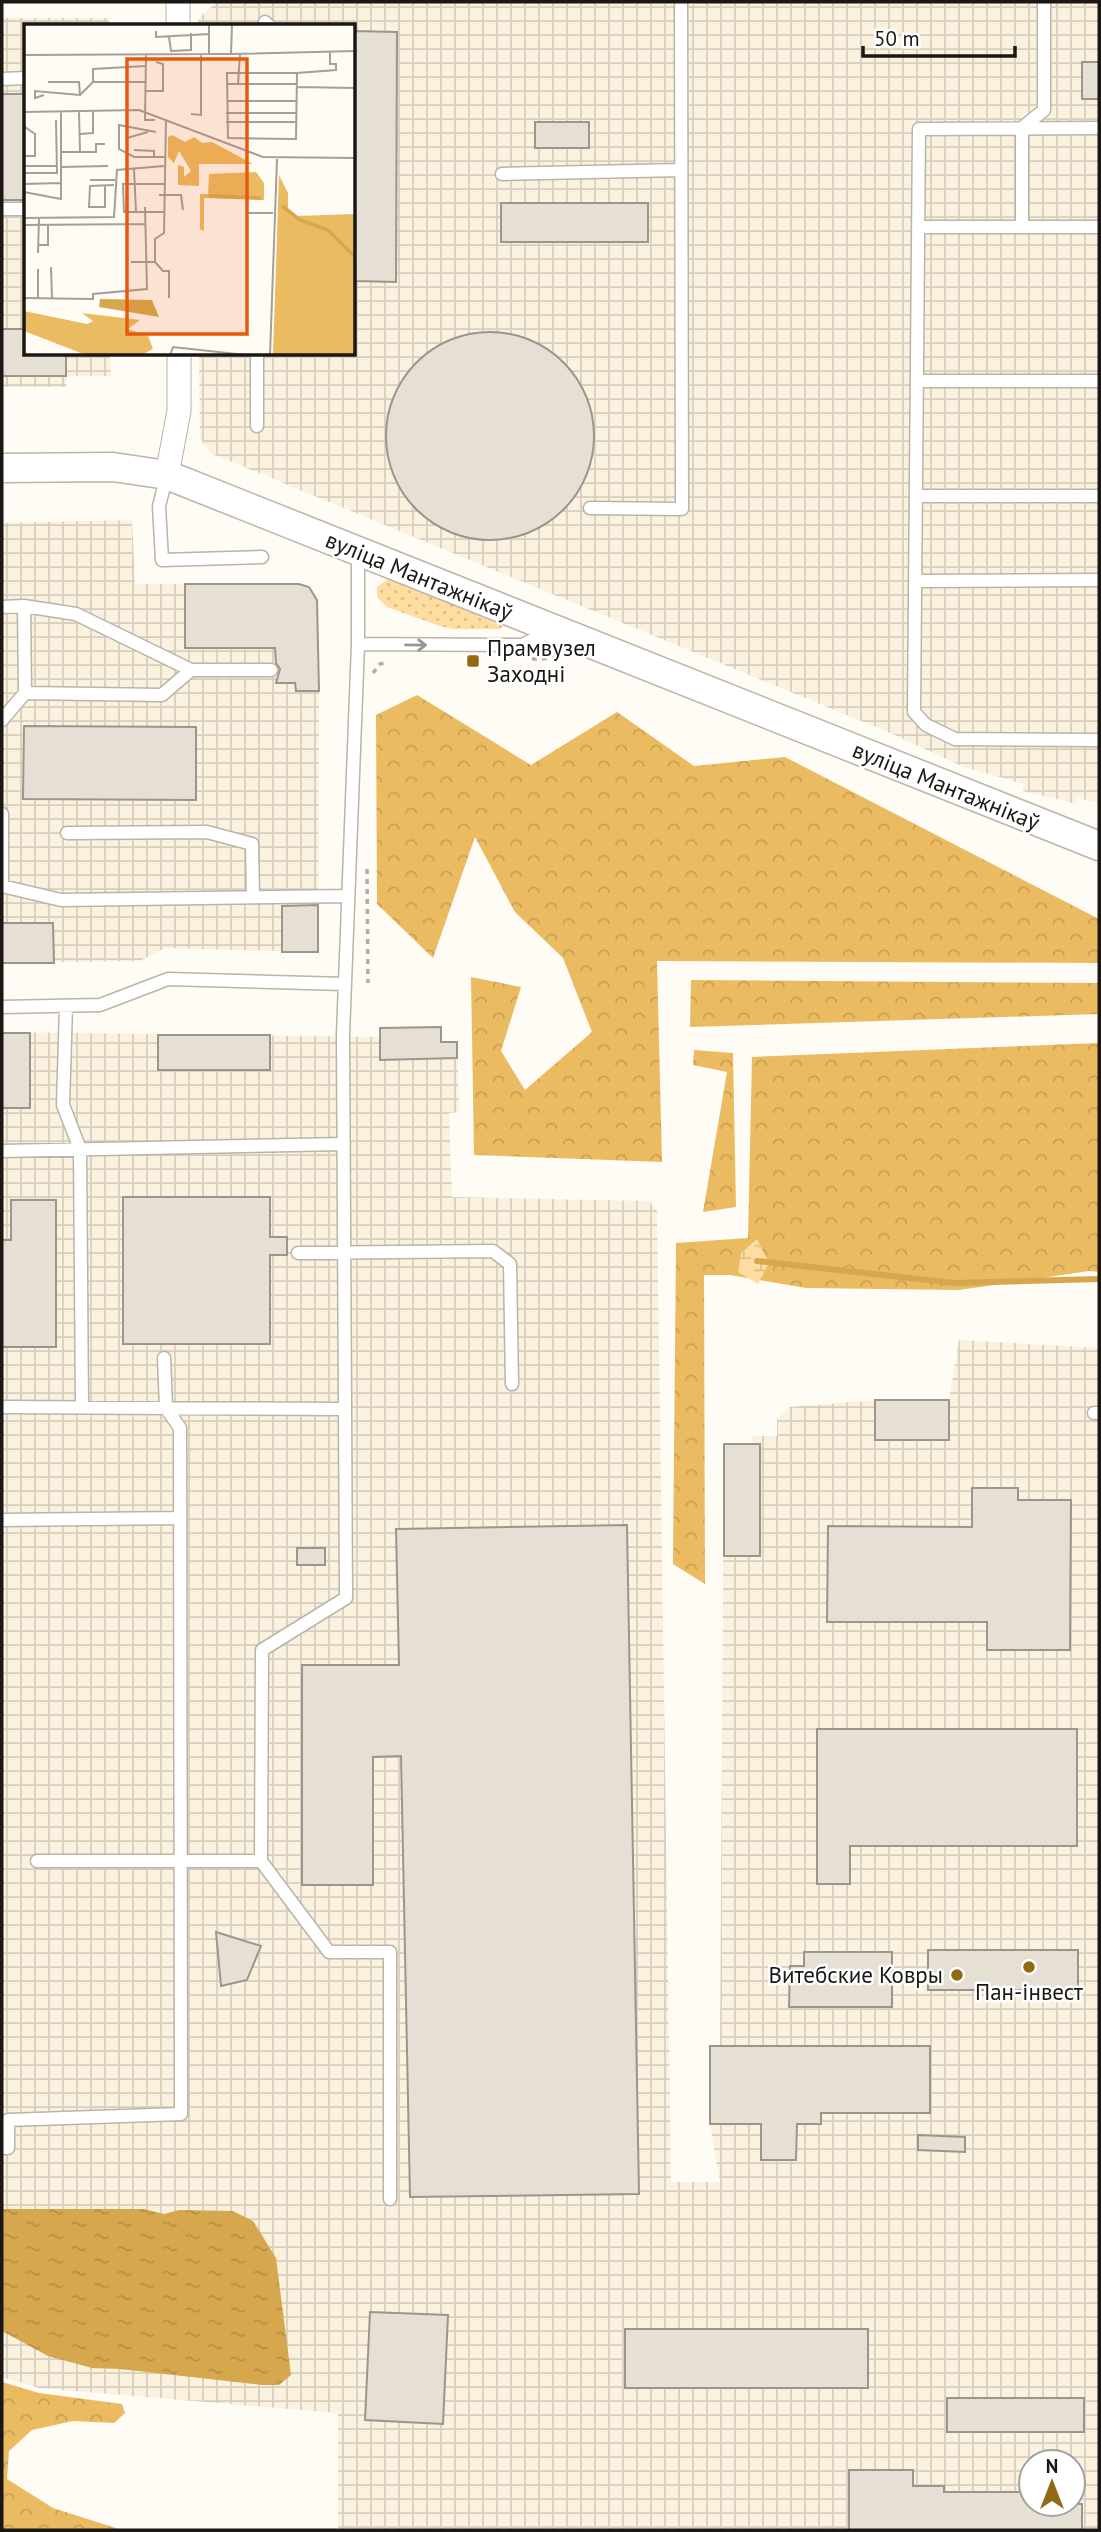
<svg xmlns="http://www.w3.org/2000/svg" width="1101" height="2532" font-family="'PT Sans',sans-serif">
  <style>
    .industrial { fill: url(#industrial-grid); fill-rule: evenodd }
    .grass { fill: url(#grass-dots) }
    .forest { fill: url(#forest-crowns) }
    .wetland { fill: url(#wetland-marsh) }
    .water { fill: url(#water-ripples) }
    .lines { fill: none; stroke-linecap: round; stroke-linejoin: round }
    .stream { stroke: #d6a74d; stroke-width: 6 }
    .building { fill: #e5dfd4; stroke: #9b958b; stroke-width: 2 }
    .service-casing { stroke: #bab4a9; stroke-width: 15 }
    .minor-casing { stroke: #bab4a9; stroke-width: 25 }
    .tertiary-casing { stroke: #bab4a9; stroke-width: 31 }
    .path { stroke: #b0aca7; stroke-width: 3.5; stroke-dasharray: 5 5; stroke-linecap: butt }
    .service { stroke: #fff; stroke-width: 12 }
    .minor { stroke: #fff; stroke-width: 23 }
    .tertiary { stroke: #fff; stroke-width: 28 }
    .oneway { stroke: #989795 }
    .poi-dot { fill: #926a12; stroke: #fff; stroke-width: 2.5 }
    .labels { text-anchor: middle; stroke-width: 5; stroke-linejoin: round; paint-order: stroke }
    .street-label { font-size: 23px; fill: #1a1714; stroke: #fff }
    .poi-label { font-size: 23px; fill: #1a1714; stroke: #fff; text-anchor: start }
    .inset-river { fill: none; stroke: #d6a74d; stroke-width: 3.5 }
    .inset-road { fill: none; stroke: #a3a09b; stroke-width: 2 }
    .view { fill: #e8590c; fill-opacity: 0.15; stroke: #e8590c; stroke-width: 3.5 }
    .inset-edge { fill: none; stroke: #1a1714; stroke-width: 3.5 }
  </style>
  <defs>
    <pattern id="industrial-grid" width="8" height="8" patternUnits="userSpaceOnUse" patternTransform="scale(1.75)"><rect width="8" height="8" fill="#fbf1df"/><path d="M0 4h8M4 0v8" fill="none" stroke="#d7cebe"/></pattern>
    <pattern id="grass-dots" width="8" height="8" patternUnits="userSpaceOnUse" patternTransform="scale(1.75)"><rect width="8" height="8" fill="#ffdda1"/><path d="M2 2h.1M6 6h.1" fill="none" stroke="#dabd8a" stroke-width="1.8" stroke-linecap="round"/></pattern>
    <pattern id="forest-crowns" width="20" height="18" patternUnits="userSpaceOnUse" patternTransform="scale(1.75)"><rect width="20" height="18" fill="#ebbb62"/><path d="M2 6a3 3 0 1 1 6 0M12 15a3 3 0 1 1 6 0" fill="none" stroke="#c9a054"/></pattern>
    <pattern id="wetland-marsh" width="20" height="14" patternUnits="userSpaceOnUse" patternTransform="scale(1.75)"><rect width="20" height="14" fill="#ffdda1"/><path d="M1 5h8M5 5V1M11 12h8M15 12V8" fill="none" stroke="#dabd8a"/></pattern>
    <pattern id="water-ripples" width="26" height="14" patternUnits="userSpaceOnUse" patternTransform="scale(1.75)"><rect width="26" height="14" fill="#d6a74d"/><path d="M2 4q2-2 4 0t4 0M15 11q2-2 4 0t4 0" fill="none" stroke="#b78f42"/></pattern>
  </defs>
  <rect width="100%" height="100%" fill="#fffbf5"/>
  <!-- industrial -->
  <path class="industrial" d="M217 2H597L693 5 696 2H1099V803L1077 798 1076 804 1023 791 1024 784 964 767 888 732 210 453 200 438 199 354H354V26H198V19Z
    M2 18H109V26H26V354H110L111 376H67L66 387H2Z
    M132 520 135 584H299L309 587 314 594 317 600 319 691 318 952 165 948 140 961 2 963V523Z
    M441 1027V1042H457L459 1112 449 1113 452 1197 649 1201 657 1211 671 2182H720L710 2124 720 2046 724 1444H752L751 1436H777V1419L790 1407 875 1400H949L959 1340 1099 1348V2530H338V2413L39 2388 2 2377V1032L379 1037 380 1028ZM1031 2462H1073V2504H1031Z"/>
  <!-- grass -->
  <path class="grass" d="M388 579 395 580 503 626 500 629H454L440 626 387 607 377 597V587Z"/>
  <!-- forest -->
  <path class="forest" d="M417 695 531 765 617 712 694 766 785 757 1099 919V963L657 961 662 1162 474 1155 471 977 521 987 501 1051 525 1090 592 1032 563 958 515 912 475 837 433 958 377 904 376 715Z
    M691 980 1099 983V1014L690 1027Z
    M1099 1043V1272L1089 1271 959 1290 806 1288 730 1275H704L705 1584 673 1564 676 1243 748 1238 752 1057Z
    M694 1050 733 1053 736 1207 703 1212 727 1072 693 1065Z
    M2 2382 39 2393 122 2404 125 2413 114 2423 73 2421 32 2430 9 2451 7 2479 53 2508 122 2530H2Z"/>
  <!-- wetland -->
  <path class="wetland" d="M757 1239 769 1263 758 1284 738 1272 741 1253Z"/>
  <!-- water -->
  <path class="water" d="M2 2209H144L164 2214 179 2210 233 2211 253 2221 276 2258 291 2375 279 2385H262L120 2369 92 2368 48 2356 2 2331Z"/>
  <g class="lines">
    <!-- stream -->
    <path class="stream" d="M757 1261 954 1283 1099 1279"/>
  </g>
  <!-- building -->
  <path class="building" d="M354 31 397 32 396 282 354 281Z
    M1082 62H1099V99H1082Z
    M2 94H26V200H2Z
    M535 122H589V148H535Z
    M501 203H648V242H501Z
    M2 329H26V354H66V376H2Z
    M386 436a104 104 0 1 1 208 0a104 104 0 1 1-208 0Z
    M185 584H299L309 587 317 600 319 691H296L295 683H276L280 669 276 663 275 648H185Z
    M24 726 196 727V800L23 799Z
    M318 905V952H282V906Z
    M2 923H53L54 963H2Z
    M441 1027V1042H457V1058L380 1060V1028Z
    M2 1033H30V1108H2Z
    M158 1035H270V1070H158Z
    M123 1197H270V1237H287V1255H270V1344H123Z
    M11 1200H56V1347H2V1240H11Z
    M875 1400H949V1440H875Z
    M724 1444H760V1556H724Z
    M972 1488H1018V1500H1071L1070 1650H987V1622H827L828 1526 972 1527Z
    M627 1525 639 2194 410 2197 401 1756 373 1757V1885H302V1665H399L396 1529Z
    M297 1548H325V1565H297Z
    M817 1729H1077V1846H850V1884H817Z
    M216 1932 261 1946 247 1980 221 1986Z
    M928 1950H1078V1990H928Z
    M804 1952H892V2007H789L790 1966H804Z
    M710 2046H930V2113H821V2124H797L796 2160H761V2124H710Z
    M918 2135 965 2137V2152L918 2150Z
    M370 2312 448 2315 443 2424 365 2420Z
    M625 2329H868V2388H625Z
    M947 2398H1084V2432H947Z
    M849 2470H913V2486H944V2492H1031V2504H1082V2530H849Z"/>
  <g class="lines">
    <!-- service casing -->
    <g class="service-casing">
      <path id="service" d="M265 22 269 26
        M2 79 26 78
        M1099 128 919 129 914 712 926 725 955 739 1099 740
        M502 174 681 170
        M2 209H26
        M918 227H1099
        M1022 227V128L1044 110V2
        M257 354V426
        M917 381H1099
        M167 475 159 506 162 560 262 557
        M916 496H1099
        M590 508 682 509 681 2
        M358 550V644L343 1035 346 1598 262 1650 261 1861 329 1952H390V2199
        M915 581 1099 580
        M24 606 25 693
        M2 607 24 606 76 614 191 670H271
        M358 644 522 645 551 631
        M2 720 25 693 162 695 191 670
        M2 814V887
        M67 833 207 832 252 844 253 897
        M2 886 61 900 348 896
        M66 1006 63 1105 80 1149 82 1407
        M2 1007 100 1005 168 979 345 984
        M2 1151 344 1144
        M298 1253 493 1251 510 1264 512 1384
        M2 1407 345 1409
        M1094 1413H1099
        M2 1520 180 1518
        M37 1861H261
        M2 2148H8V2120L181 2114 180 1428 166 1408 164 1358"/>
    </g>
    <!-- minor casing -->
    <g class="minor-casing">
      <path id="minor" d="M178 2V26
        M167 475 179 411V354"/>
    </g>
    <!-- tertiary casing -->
    <g class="tertiary-casing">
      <path id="tertiary" d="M2 468 113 467 167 475 1099 846"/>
    </g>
    <!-- path -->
    <path class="path" d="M532 659 559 658
      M373 673 380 664 388 662
      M367 869 368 983"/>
    <!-- service -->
    <use href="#service" class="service"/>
    <!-- minor -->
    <use href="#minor" class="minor"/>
    <!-- tertiary -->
    <use href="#tertiary" class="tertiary"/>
  </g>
  <!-- one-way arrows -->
  <defs><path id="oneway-shaft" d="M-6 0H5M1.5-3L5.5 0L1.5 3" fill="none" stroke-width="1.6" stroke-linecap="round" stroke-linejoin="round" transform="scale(1.75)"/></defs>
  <use class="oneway" href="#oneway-shaft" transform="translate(416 645) rotate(1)"/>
  <!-- markers -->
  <g class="poi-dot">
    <rect x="466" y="654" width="14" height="14" rx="3.5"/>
    <circle cx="1029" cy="1967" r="7"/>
    <circle cx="957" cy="1975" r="7"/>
  </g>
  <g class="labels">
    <!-- street labels -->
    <g class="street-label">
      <text transform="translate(419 576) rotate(22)" y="8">вуліца Мантажнікаў</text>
      <text transform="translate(946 786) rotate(22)" y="8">вуліца Мантажнікаў</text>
    </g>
    <!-- poi labels -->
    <g class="poi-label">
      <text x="487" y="656">Прамвузел<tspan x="487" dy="26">Заходні</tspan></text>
      <text x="943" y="1983" text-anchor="end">Витебские Ковры</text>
      <text x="1029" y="2000" text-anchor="middle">Пан-інвест</text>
    </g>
  </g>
  <!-- overview -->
  <g transform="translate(24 24)">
    <rect width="331" height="331" fill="#fffbf5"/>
    <path d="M148 111 161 118 170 113 178 119 188 118 229 140H175V162L154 161V141L160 143V153L167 147 155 127 150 139 144 133V113ZM232 148 240 159V176L180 174V207L176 205V170H184L185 150ZM255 151 264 169V184L273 192 331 190V331H249ZM0 287 63 300 69 297 58 289 116 296 104 305 124 312 129 325 117 331H62L0 307Z" fill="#ebbb62"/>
    <path d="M76 275 128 276 135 293 75 283Z" fill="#d6a74d"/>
    <path class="inset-river" d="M185 172 237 174M258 182 276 196 304 206 331 233"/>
    <path class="inset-road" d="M132 7V13L185 10M145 13 147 27 167 26V9M185 30H207L208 0M207 30 331 27M0 31 185 30V0M122 31 121 96H131M273 49H203L204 114 272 115 273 49 312 46V40H306V27M24 58H55L56 71M69 58V45L122 42M203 60H273M214 60 216 30M273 63 331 64M122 67H139V40L132 38M20 71 11 74V67L56 71 69 58H122M203 77H273M0 88 115 86 239 133 331 134M202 89H273M167 90 177 91V31M142 95 140 209 131 215V238L139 247H145V274M32 96 33 149M202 98H273M132 108 95 101V125L110 133H141M56 110 69 109V87M110 126 130 127V133M37 128H56L55 87M56 128H72V120H81M0 132H11V110L1 103M103 132V114L124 108M0 142H32M37 143 84 142M110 145 112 188M0 149H34M66 156H91M0 160 37 159M140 160H99L100 188H140M81 162V183H65L66 162 90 161M0 168 37 175V88M135 171H157L159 186M222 189H249M0 194 90 193 93 146 140 142M0 201 122 200M15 221H24V201M14 229 15 194M107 238H131M27 243 28 274M0 274 69 275V270L123 265 121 183M14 274V245M146 331 149 323 222 331M246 331 253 135"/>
    <path class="view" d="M103 35H223V310H103Z"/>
    <rect width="331" height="331" class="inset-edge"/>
  </g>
  <!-- border -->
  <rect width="1101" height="2532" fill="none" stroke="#1a1714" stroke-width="7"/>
  <!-- north arrow -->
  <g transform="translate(1052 2483)"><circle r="33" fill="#ffffff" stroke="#a3a2a1" stroke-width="2"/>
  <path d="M0-5L12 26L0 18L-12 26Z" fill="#926a12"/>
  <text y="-10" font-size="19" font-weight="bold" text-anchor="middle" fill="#1a1714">N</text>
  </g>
  <!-- scale -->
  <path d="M863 46v10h152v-10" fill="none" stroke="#1a1714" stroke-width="3.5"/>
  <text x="874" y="46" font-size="21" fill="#1a1714" stroke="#ffffff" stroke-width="5" paint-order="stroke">50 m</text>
</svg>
